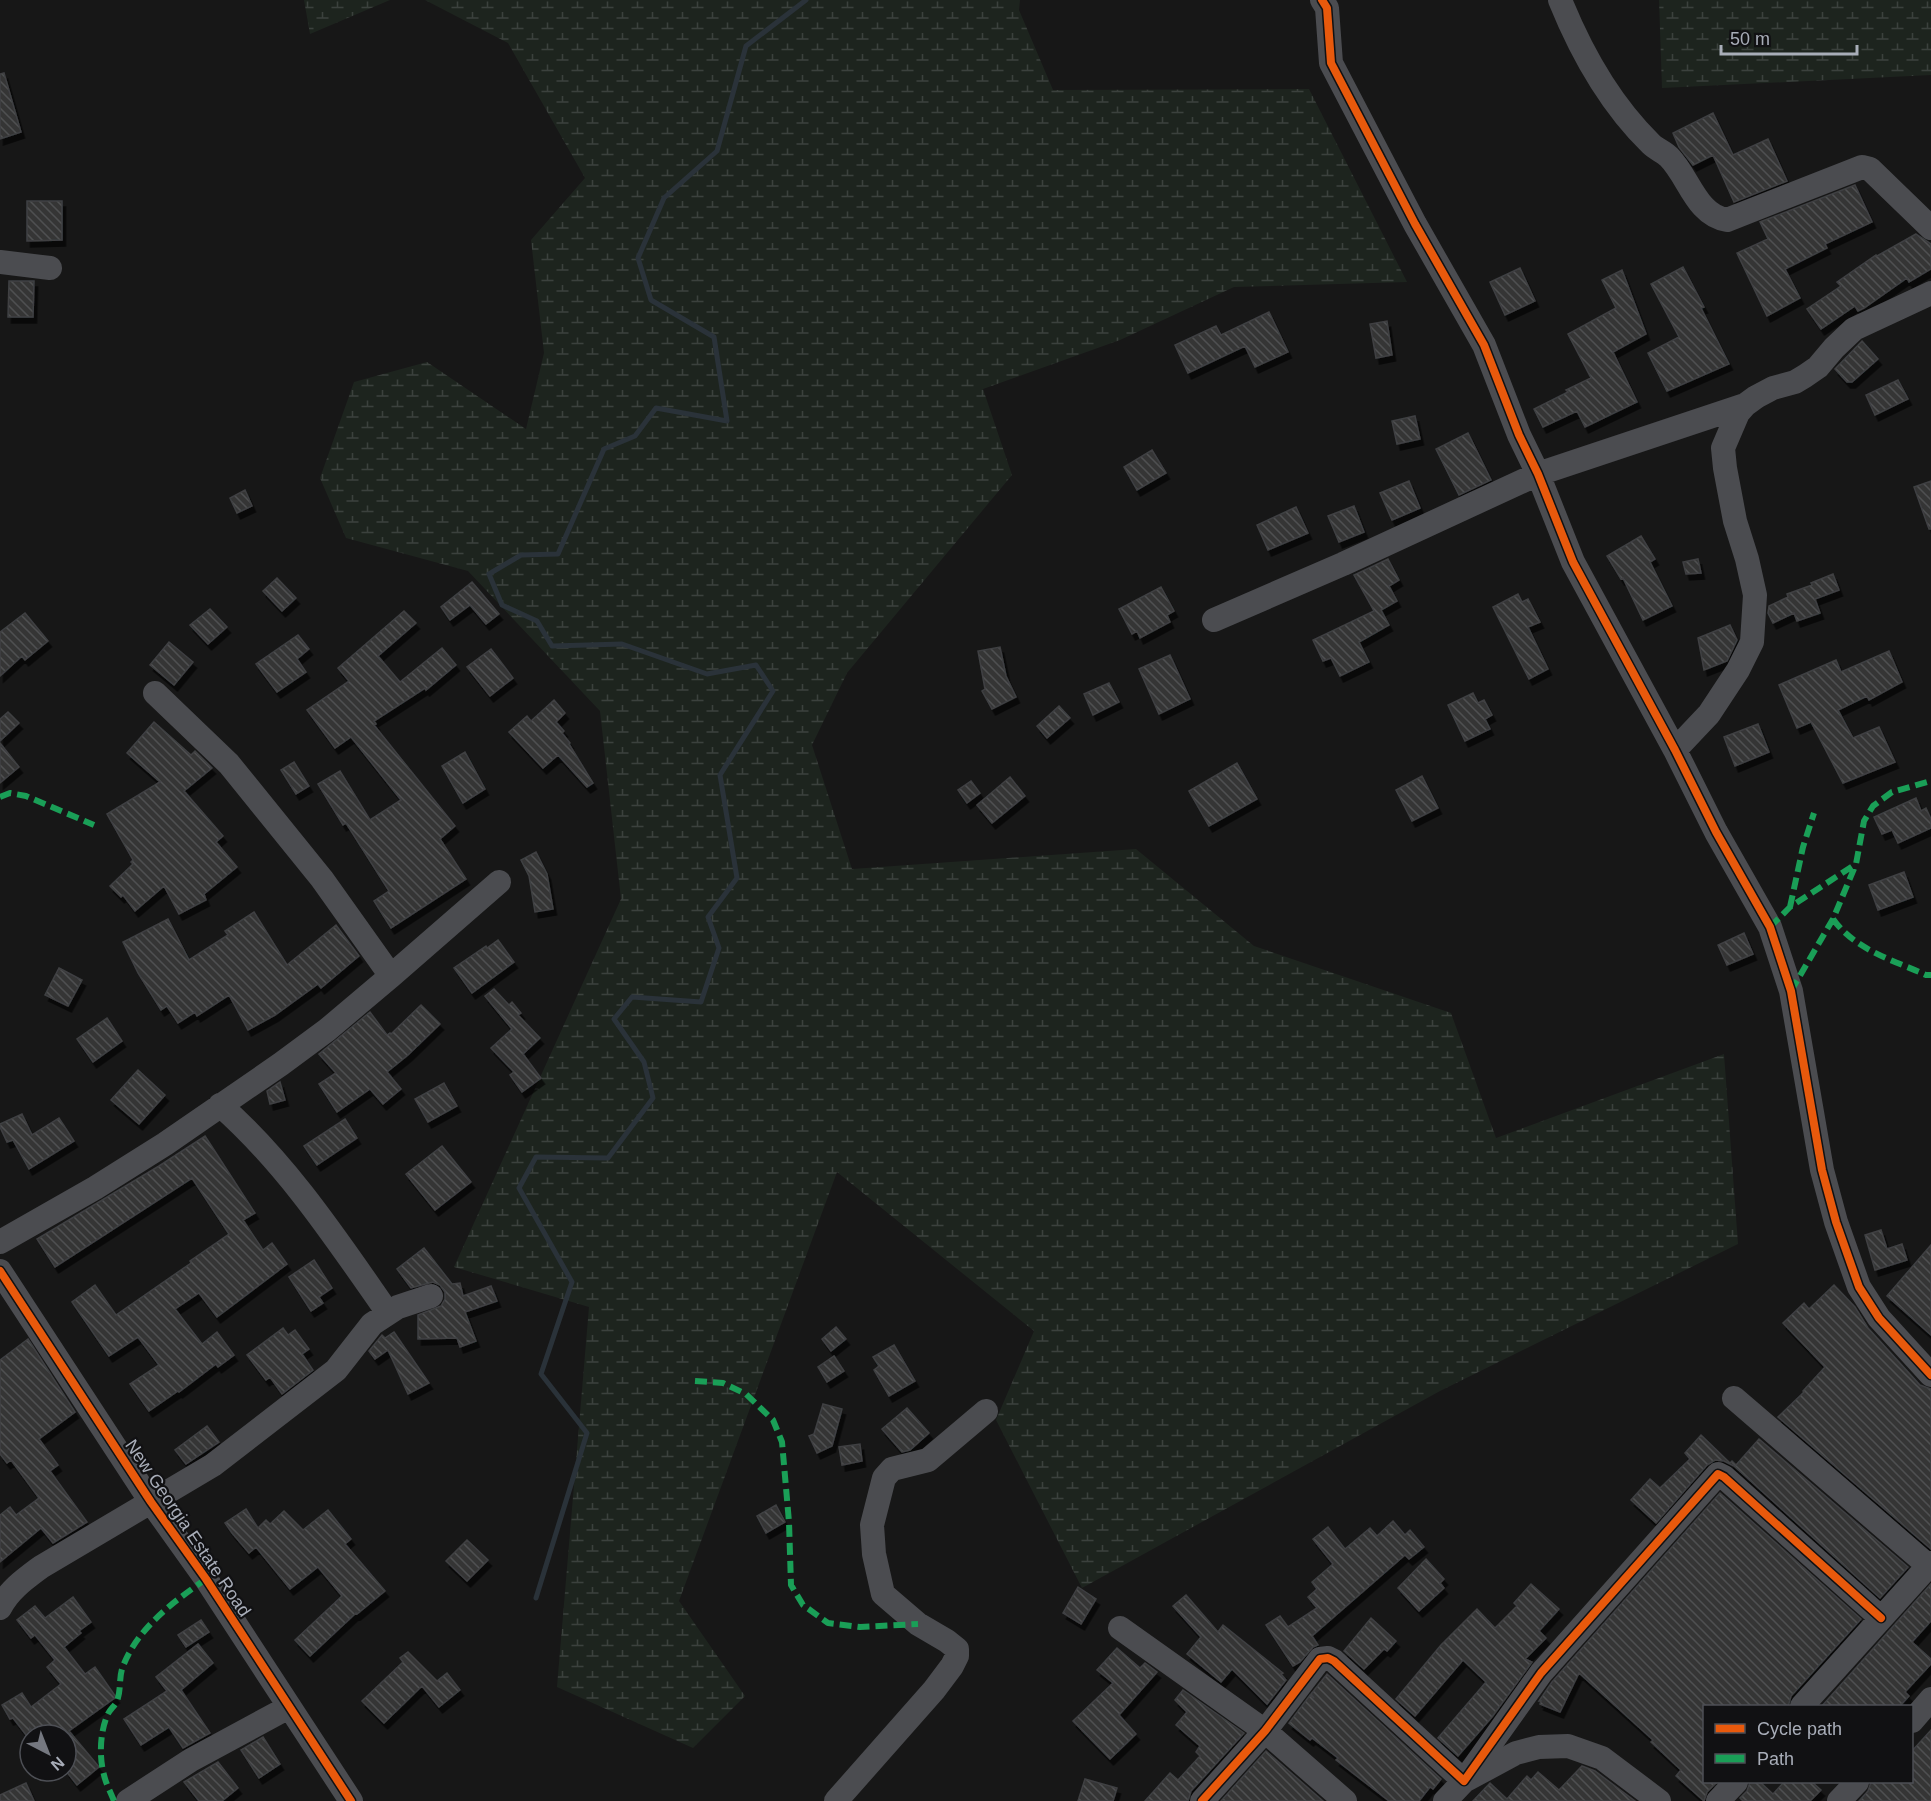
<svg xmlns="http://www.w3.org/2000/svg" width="1931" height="1801" font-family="Arial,sans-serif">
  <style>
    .wetland { fill: url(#wetland-marsh) }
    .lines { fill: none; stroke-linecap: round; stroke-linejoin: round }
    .stream { stroke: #2a3239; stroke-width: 5 }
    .building { fill: url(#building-back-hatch); stroke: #3f4043; stroke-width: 1.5; filter: url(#shadow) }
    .minor { stroke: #4b4c50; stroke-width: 24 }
    .quiet { stroke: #1a9f57; stroke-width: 6; stroke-dasharray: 12 6; stroke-linecap: butt }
    .cycleway-casing { stroke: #111113; stroke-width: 11 }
    .cycleway { stroke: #e8590c; stroke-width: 8 }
    .labels { text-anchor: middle; stroke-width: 4.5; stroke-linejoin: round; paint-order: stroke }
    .street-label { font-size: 18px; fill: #a8adb8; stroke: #111113 }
  </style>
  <defs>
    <pattern id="wetland-marsh" width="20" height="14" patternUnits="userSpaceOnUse" patternTransform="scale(1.5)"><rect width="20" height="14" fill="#1d241e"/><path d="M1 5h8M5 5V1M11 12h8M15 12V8" fill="none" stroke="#3b413d"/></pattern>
    <pattern id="building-back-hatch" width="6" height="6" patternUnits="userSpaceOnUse" patternTransform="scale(1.5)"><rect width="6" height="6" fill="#353536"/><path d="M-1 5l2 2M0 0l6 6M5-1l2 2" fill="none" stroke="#4f5051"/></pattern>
    <filter id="shadow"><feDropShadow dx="3.5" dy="6" stdDeviation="0" flood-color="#0009"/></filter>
  </defs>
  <rect width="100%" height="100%" fill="#171717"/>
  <!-- wetland -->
  <path class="wetland" d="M304 0H390L310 34Z
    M425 0H1020L1019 10 1053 90 1309 89 1407 282 1234 287 1120 340 983 389 1012 475 847 673 812 745 852 869 1136 849 1254 946 1451 1013 1496 1138 1724 1054 1738 1244 1440 1391 1082 1588 996 1420 1034 1331 837 1172 679 1601 745 1696 693 1748 557 1687 589 1307 454 1267 621 899 600 711 468 571 346 538 320 478 354 382 427 362 526 429 544 353 531 240 585 178 508 43Z
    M1659 0H1931V75L1662 88Z"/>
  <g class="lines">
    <!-- stream -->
    <path class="stream" d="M536 1598 587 1433 541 1374 572 1282 519 1188 536 1157 608 1158 653 1098 644 1062 614 1019 632 997 701 1002 719 948 708 917 737 878 720 775 773 691 756 665 707 674 622 644 552 646 537 621 502 605 489 574 521 555 558 554 604 449 635 436 656 408 727 421 714 337 651 300 638 258 664 198 717 151 746 46 806 0"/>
  </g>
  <!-- building -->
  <path class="building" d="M4 73 21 132 0 139V74Z
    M1713 113 1733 155 1768 139 1787 181 1734 202 1713 155 1693 165 1679 147 1673 133Z
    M1855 185 1872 222 1825 244 1827 248 1785 269 1800 298 1767 316 1737 253 1768 239 1760 222Z
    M27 201H62V240L27 241Z
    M1916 234 1931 244V269L1909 282 1907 278 1864 308 1858 311 1855 306 1821 329 1807 309 1841 286 1837 282 1876 255 1877 256Z
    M1683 267 1704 307 1701 308 1729 364 1667 391 1648 353 1679 337 1651 284Z
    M1520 268 1535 301 1505 315 1490 282Z
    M1622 270 1646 334 1613 352 1637 402 1585 427 1577 411 1543 427 1534 409 1568 392 1566 390 1591 378 1568 334 1616 308 1602 280Z
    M9 281H34L33 317H8Z
    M1269 312 1288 352 1255 367 1245 346 1188 373 1175 345 1216 326 1221 335Z
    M1387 321 1392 355 1376 358 1370 324Z
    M1862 341 1878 359 1852 382H1847L1835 369Z
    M1898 380 1908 399 1875 415 1866 395Z
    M1415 416 1420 439 1397 444 1392 421Z
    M1468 433 1491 480 1459 495 1436 449Z
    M1152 450 1166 473 1137 490 1124 467Z
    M1409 481 1420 508 1392 520 1380 493Z
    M1931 481V529H1929L1914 487Z
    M245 490 252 506 237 513 230 498Z
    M1354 506 1364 532 1339 542 1328 516Z
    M1296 507 1308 533 1268 550 1257 525Z
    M1641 536 1655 559 1650 562 1672 606 1643 620 1623 578 1621 579 1607 556Z
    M1388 559 1399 580 1389 586 1397 601 1381 610 1389 625 1359 642 1369 662 1340 676 1331 658 1323 661 1313 640 1374 611 1354 575Z
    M1698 559 1701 573 1686 574 1683 562Z
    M1833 574 1839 590 1815 599 1820 613 1797 621 1794 613 1773 623 1768 613 1769 606 1788 597 1787 594 1812 585 1811 583Z
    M277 578 296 598 282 611 263 591Z
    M472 582 499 614 486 624 470 605 450 620 441 607Z
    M1161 587 1174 611 1167 615 1170 622 1140 638 1137 631 1132 634 1119 609Z
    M1518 594 1522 602 1528 599 1540 622 1528 627 1548 669 1529 679 1493 607Z
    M210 609 227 627 208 644 190 625Z
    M404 611 416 623 378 656 400 682 442 648 456 665 426 690 425 688 374 721 376 724 374 725 455 826 440 839 466 879 391 928 374 901 389 891 346 823 343 825 318 784 340 771 370 820 401 800 351 737 335 748 307 710 349 681 338 668Z
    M25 613 48 641 25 660 22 656 0 676V632Z
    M1730 625 1737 640 1727 661 1704 670 1698 638Z
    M298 635 309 649 297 659 306 672 277 692 256 664Z
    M169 642 193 662 174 685 150 665Z
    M1000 647 1006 676 1016 697 992 709 982 691 985 689 978 651Z
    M491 649 513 678 490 696 467 667Z
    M1889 651 1902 682 1869 700 1867 696 1838 710 1853 738 1879 727 1895 762 1843 783 1811 722 1797 728 1779 685 1836 660 1841 672Z
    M1170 655 1190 699 1159 714 1139 669Z
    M1109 683 1119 702 1093 715 1084 694Z
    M1473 693 1478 703 1484 700 1492 715 1485 719 1490 729 1465 741 1448 705Z
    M554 700 565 713 556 722 564 731 562 733 570 743 569 744 593 783 587 787 558 755 543 768 509 732 527 716 531 721Z
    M1059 706 1070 718 1047 738 1037 726Z
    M8 712 19 723 0 741V719Z
    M154 722 191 755 195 751 212 768 184 791 223 836 216 842 237 867 204 894 206 900 179 914 164 886 135 911 123 895 121 897 110 886 133 864 131 862 133 860 107 814 160 782 127 753Z
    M1758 724 1769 752 1735 766 1724 737Z
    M0 743 19 767 0 783Z
    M465 752 485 789 463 803 442 766Z
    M294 762 309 786 296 794 281 770Z
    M1237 763 1257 799 1209 826 1189 791Z
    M1422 776 1438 808 1412 821 1396 790Z
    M1010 777 1025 796 992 823 977 805Z
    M971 781 980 793 967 803 958 790Z
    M1916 798 1921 811 1926 808 1931 819V828L1898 843 1892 830 1882 834 1874 817Z
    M536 852 547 874 553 909 535 912 529 876 521 860Z
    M1904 872 1913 897 1878 910 1869 885Z
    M254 912 287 965 336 925 359 956 321 988 318 984 275 1015 248 1030 229 995 197 1016 195 1012 178 1023 167 1006 161 1010 138 973 123 942 168 919 189 960 228 935 225 931Z
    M1744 933 1753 954 1727 965 1718 945Z
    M498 940 514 962 472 993 454 968 486 946 487 948Z
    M59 968 82 980 68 1006 45 995Z
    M494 989 509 1005 512 1002 521 1013 518 1015 540 1038 523 1054 541 1078 522 1092 510 1075 514 1072 491 1048 512 1029 485 996Z
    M421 1005 440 1024 408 1055 387 1072 401 1089 383 1104 370 1089 337 1112 319 1084 336 1073 319 1054 370 1012 387 1035 390 1033 391 1034Z
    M107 1018 122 1041 93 1062 77 1039Z
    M138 1070 165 1095 139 1124 111 1100Z
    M280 1082 285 1100 270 1104 267 1091Z
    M444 1083 457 1106 428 1122 415 1099Z
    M22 1114 32 1135 59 1118 74 1141 29 1169 13 1140 7 1142 0 1127V1124Z
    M345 1119 357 1138 317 1165 304 1146Z
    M205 1136 255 1213 243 1220 263 1250 272 1243 287 1264 217 1317 199 1293 175 1309 202 1344 217 1332 234 1355 218 1367 216 1364 179 1392 178 1391 149 1411 130 1384 159 1365 138 1337 109 1356 72 1302 95 1285 116 1315 191 1263 190 1261 229 1234 192 1178 55 1267 37 1239 159 1166Z
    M442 1146 471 1182 435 1210 406 1174Z
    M1881 1230 1887 1249 1902 1244 1907 1260 1875 1270 1865 1235Z
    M1931 1245V1335L1887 1296Z
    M424 1248 452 1284 460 1283 463 1296 491 1286 497 1301 465 1312 476 1341 460 1347 457 1338 418 1339V1315L441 1306 445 1299V1292L440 1285 433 1282 411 1288 397 1269Z
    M314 1260 332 1288 319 1297 323 1303 311 1311 289 1277Z
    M1834 1285 1855 1307 1868 1328 1920 1385 1931 1389V1549L1778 1417 1804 1392 1803 1391 1825 1367 1783 1323 1804 1303 1809 1309Z
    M836 1327 846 1339 831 1351 822 1339Z
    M283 1328 288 1335 295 1330 309 1349 302 1354 313 1370 282 1394 270 1377 266 1380 247 1355Z
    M394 1332 429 1383 408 1394 388 1350 375 1359 369 1351 382 1335 385 1338Z
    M28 1339 75 1412 39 1439 58 1465 50 1471 87 1522 53 1543 41 1528 0 1562V1515L10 1507 16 1515 39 1498 11 1460 7 1463 0 1454V1360Z
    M894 1345 915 1381 889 1396 874 1370 879 1366 873 1357Z
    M834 1356 844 1371 827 1382 818 1367Z
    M823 1404 842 1409 832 1446 817 1453 809 1436 814 1434Z
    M907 1408 929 1433 910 1450 902 1452 882 1429Z
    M207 1426 219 1442 186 1464 175 1450Z
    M1701 1435 1730 1463 1732 1461 1736 1465 1759 1439 1908 1567 1880 1598 1734 1466 1724 1461 1715 1460 1707 1465 1656 1523 1631 1500 1650 1479 1660 1488 1690 1459 1685 1453Z
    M860 1444 862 1461 842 1465 839 1447Z
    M1720 1493 1861 1619 1791 1696 1788 1707H1704V1782H1717L1707 1792 1704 1801 1676 1776 1681 1770 1651 1742 1653 1740 1579 1673 1560 1712 1540 1704 1541 1701H1539L1552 1682Z
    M776 1505 785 1522 766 1533 757 1516Z
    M246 1509 258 1528 266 1520 270 1524 284 1511 303 1530 328 1510 351 1539 345 1544 385 1591 357 1614 356 1613 310 1656 295 1640 342 1596 318 1567 290 1589 256 1547 249 1553 232 1533 225 1523Z
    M1393 1521 1405 1535 1410 1530 1424 1547 1409 1559 1405 1555 1312 1636 1318 1645 1313 1647 1300 1662 1293 1666 1266 1625 1280 1616 1288 1627 1317 1608 1308 1597 1317 1589 1312 1582 1333 1564 1313 1539 1328 1527 1345 1549 1370 1528 1377 1536Z
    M467 1540 488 1560 467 1581 446 1561Z
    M1426 1559 1444 1579 1440 1583 1444 1588 1419 1611 1398 1588Z
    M1531 1584 1559 1609 1539 1631 1546 1638 1525 1659 1532 1662 1492 1717 1458 1756 1438 1738 1486 1682 1463 1660 1415 1716 1396 1699 1441 1645 1477 1609 1495 1628 1517 1606 1514 1603Z
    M1931 1584V1621L1912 1642 1931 1659V1664L1905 1692 1909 1696 1899 1707H1821Z
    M1078 1587 1096 1599 1081 1624 1063 1613Z
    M1186 1595 1218 1632 1223 1625 1283 1673 1281 1674 1286 1680 1267 1704 1232 1669 1221 1682 1187 1654 1201 1637 1173 1606Z
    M73 1597 91 1622 79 1631 81 1633 64 1647 85 1674 95 1667 116 1697 69 1731 99 1767 77 1785 66 1771V1734L64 1735H36L30 1728V1740L13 1718 10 1719 2 1705 22 1693 31 1707 61 1684 47 1667 55 1660 35 1635 31 1638 17 1620 35 1606 45 1618Z
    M1371 1618 1396 1641 1387 1651 1384 1649 1364 1669 1344 1651Z
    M201 1620 209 1632 186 1647 178 1635Z
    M198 1644 213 1663 181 1690 210 1733 183 1748 169 1727 141 1745 124 1719 167 1691 156 1677Z
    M1117 1648 1140 1668 1145 1663 1157 1672 1119 1715 1136 1734 1110 1759 1073 1721 1113 1683 1097 1670Z
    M408 1652 437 1681 447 1673 460 1690 439 1707 422 1686 384 1723 362 1701 403 1662 400 1658Z
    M1327 1674 1441 1779 1433 1789 1430 1787 1419 1801H1389L1336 1760 1338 1758 1312 1738 1310 1740 1289 1723 1310 1695 1314 1698 1311 1694Z
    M1183 1690 1244 1733 1191 1791 1188 1801H1145L1170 1773 1178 1780 1200 1756 1196 1752 1200 1746 1176 1725 1187 1712 1175 1700Z
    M1931 1730V1801H1859L1868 1791 1871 1782H1911V1752Z
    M263 1737 280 1764 259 1778 241 1750Z
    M1266 1751 1323 1801H1221Z
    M218 1762 238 1788 222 1801H199L184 1782Z
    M1582 1766 1595 1771 1635 1801H1473L1490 1783 1507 1799 1527 1776 1531 1780 1538 1772 1559 1790Z
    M1085 1779 1117 1788 1113 1801H1078Z
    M1750 1782H1760L1773 1794 1784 1782H1812L1821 1790 1810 1801H1743L1740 1798 1747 1791Z
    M26 1783 34 1801H0V1795Z"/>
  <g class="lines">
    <!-- minor -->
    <path class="minor" d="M1322 0 1327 8 1331 63 1415 224 1484 345 1519 435 1538 474 1573 562 1675 750 1716 832 1770 927 1791 991 1822 1170 1836 1222 1859 1287 1879 1318 1931 1375
      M1560 0C1581 52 1610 104 1651 144 1656 149 1664 152 1669 157 1689 177 1696 215 1727 220L1862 167 1870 169 1931 228
      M0 262 50 268
      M1214 620 1343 564 1538 474 1745 405
      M155 693 229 764 322 879 391 976
      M1675 750 1709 714 1738 670 1752 642 1755 595 1747 559 1735 521 1725 468 1723 448 1738 413 1745 405 1756 397 1773 388 1795 382 1805 376 1818 367 1834 348 1854 329 1931 293
      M220 1105C287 1164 337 1240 388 1313
      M0 1242 95 1188 165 1144 281 1064 327 1030 391 976 499 882
      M0 1271 151 1502 206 1579 351 1801
      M1734 1398 1931 1568
      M0 1608C9 1590 25 1579 41 1567L213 1465 336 1370 372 1324 398 1307 431 1296
      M1120 1628 1265 1731 1345 1801
      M1802 1706 1931 1563
      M1912 1721 1931 1699
      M128 1801 191 1760 289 1707
      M836 1801 934 1690 952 1666 957 1656V1649L947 1641 918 1624 883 1594 874 1554 872 1525 884 1478 892 1469 928 1460 986 1411
      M1202 1801 1265 1731 1320 1659 1328 1658 1334 1661 1464 1781 1541 1673 1718 1474 1724 1477 1881 1618
      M1445 1801 1464 1781 1516 1753 1539 1747 1568 1746 1602 1758 1659 1801
      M1718 1801 1736 1782
      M1839 1801 1857 1782"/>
    <!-- quiet -->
    <path class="quiet" d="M0 797 10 793 26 796 94 825
      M1790 907 1803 847 1814 813
      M1833 919C1855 950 1893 960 1926 975H1931
      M1770 927 1790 907 1856 864
      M1791 991 1833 919 1856 864 1864 821 1873 806 1892 792 1931 781
      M695 1381 723 1383 746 1394 773 1420 782 1442 789 1522 791 1585 803 1605 828 1623 860 1627 918 1624
      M114 1801C111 1793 106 1784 104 1775 99 1757 100 1733 107 1716 109 1710 115 1706 117 1701 121 1691 119 1679 122 1669 136 1629 173 1602 206 1579"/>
    <!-- cycleway casing -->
    <g class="cycleway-casing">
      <path id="cycleway" d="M1322 0 1327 8 1331 63 1415 224 1484 345 1519 435 1538 474 1573 562 1675 750 1716 832 1770 927 1791 991 1822 1170 1836 1222 1859 1287 1879 1318 1931 1375
        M0 1271 151 1502 206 1579 351 1801
        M1202 1801 1265 1731 1320 1659 1328 1658 1334 1661 1464 1781 1541 1673 1718 1474 1724 1477 1881 1618"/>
    </g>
    <!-- cycleway -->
    <use href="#cycleway" class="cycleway"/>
  </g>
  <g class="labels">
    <!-- street labels -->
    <g class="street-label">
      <text transform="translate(188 1528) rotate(56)" y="6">New Georgia Estate Road</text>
    </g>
  </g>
  <!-- legend -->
  <rect x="1703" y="1705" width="210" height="78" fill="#111113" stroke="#4d4f55" stroke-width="1.5"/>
  <rect x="1715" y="1724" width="30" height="9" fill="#e8590c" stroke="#4d4f55" stroke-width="1.5"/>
  <text x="1757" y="1735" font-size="18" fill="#a8adb8">Cycle path</text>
  <rect x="1715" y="1754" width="30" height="9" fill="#1a9f57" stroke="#4d4f55" stroke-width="1.5"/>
  <text x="1757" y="1765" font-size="18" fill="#a8adb8">Path</text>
  <!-- north arrow -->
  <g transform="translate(48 1753) rotate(138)"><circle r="28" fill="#111113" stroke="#4d4f55" stroke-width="1.5"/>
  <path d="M0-4.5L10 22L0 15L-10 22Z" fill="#757880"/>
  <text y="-9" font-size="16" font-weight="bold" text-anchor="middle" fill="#a8adb8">N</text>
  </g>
  <!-- scale -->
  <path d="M1721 45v9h136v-9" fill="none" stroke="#a8adb8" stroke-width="3"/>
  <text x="1730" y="45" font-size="18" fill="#a8adb8" stroke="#111113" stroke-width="4.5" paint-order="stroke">50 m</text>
</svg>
